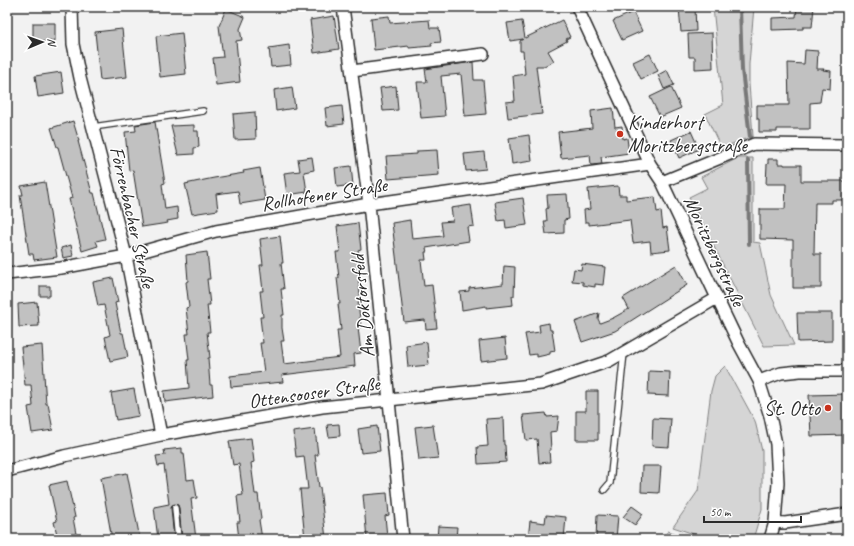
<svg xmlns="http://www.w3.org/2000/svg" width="854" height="546" font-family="Caveat,sans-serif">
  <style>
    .green { fill: #d5d5d5; stroke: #808080 }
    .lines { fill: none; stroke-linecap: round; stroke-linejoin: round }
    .stream { stroke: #787878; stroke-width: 4 }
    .building { fill: #c1c1c1; stroke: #2b2b2b }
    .service-casing { stroke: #2b2b2b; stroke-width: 8 }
    .minor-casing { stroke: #2b2b2b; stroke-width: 14 }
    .service { stroke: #fff; stroke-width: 5.5 }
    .minor { stroke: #fff; stroke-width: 11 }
    .poi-dot { fill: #c8321e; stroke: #fff; stroke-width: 1.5 }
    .labels { text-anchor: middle; stroke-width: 3; stroke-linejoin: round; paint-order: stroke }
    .poi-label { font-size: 20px; fill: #2b2b2b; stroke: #fff; text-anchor: start }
    .street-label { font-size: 20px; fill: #2b2b2b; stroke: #fff }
  </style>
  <rect width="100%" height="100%" fill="#f2f2f2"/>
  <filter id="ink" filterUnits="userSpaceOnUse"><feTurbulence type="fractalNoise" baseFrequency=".025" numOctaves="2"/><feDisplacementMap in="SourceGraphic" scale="8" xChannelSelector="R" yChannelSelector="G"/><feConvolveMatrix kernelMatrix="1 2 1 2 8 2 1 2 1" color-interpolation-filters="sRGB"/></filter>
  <g filter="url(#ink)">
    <!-- green -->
    <path class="green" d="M713 7H754L749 64V84L753 136 721 148 705 114 723 105Z
      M738 158H753V242L760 243 771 295 794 345 764 346 689 197 707 188 701 177Z
      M725 366 755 421 762 451V509L753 539H709L673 527 698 491 711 391 715 376Z
      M668 531 692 539H662Z"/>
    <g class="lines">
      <!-- stream -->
      <path class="stream" d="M740 7 742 70 750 137
        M748 160 749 244"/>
    </g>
    <!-- building -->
    <path class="building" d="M679 7H695L696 31 681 32Z
      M797 7H814L812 27H803V29L772 30V18L796 17Z
      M226 9 245 17 240 29 242 40 236 41 240 82 216 85 213 58 223 57 219 26Z
      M633 12 642 31 622 40 613 21Z
      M334 16 339 49 314 53 310 20Z
      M389 16 390 23 429 20 430 28H439L441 42 431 43 432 46 409 48V46L374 50 371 18Z
      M562 20 570 37 566 39 567 41 548 51 554 61 544 66H536L542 114 508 118 506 102 515 101 513 76 525 74 523 51H520V41L523 39 510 41 507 23 522 21 525 38Z
      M33 23H55V41L33 42Z
      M122 29 127 77 100 80 95 32Z
      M182 33 186 74 160 77 156 36Z
      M712 33 713 68 695 69V57H689L688 34Z
      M289 45 291 65 271 67 269 48Z
      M805 50 818 51 817 69H824L823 70 831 71 830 89 822 88 820 102 810 103V129H777V132H759V119H757V105H789L788 63 804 64Z
      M650 54 658 71 641 79 633 62Z
      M473 62 474 80H483L486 114 465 116 461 74 441 76 445 116 421 118 417 82H427L425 69Z
      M667 70 674 85 664 89 658 75Z
      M61 72 64 93 38 97 35 76Z
      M396 86 398 110 383 111 380 88Z
      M292 87 295 108 276 111 274 90Z
      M671 87 681 108 660 117 650 97Z
      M342 106 344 124 327 126 325 108Z
      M613 108 615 127 622 126 623 139 627 138 629 153 601 157 602 164 591 165 590 155 561 158 558 132 592 128 591 111Z
      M255 112 256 139 235 140 233 114Z
      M73 121 79 141H78L92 193H94L105 239 96 241 98 246 82 251 69 199 72 198 58 147H57L51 128Z
      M155 122 165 183 162 184 165 209 177 207 178 219 167 221 168 223 142 227 133 170 129 171 125 132 136 131 135 125Z
      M194 125V131H198L199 147 194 148V154L178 155 171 126Z
      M691 131 699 149 679 158 671 140Z
      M529 135 532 161 512 164 509 138Z
      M437 150 439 175 388 179 386 156 417 154V151Z
      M484 152 486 169 466 171 464 154Z
      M312 157 314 170 304 172 307 192 287 195 284 173 300 171 298 159Z
      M768 159H778V164H784V165H801V181H847V200H832V203H815L814 254H821V288H793V240L760 239V209H785L786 184H766L767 164H768Z
      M351 166 353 185 337 187 335 168Z
      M260 168 265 200 240 204 238 191 216 194 218 210 192 214 185 184 214 178 244 173 243 171Z
      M45 182 57 257 34 260 33 254H29L20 195H23L21 186Z
      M618 186 619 195H626V200L655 197 657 212 661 211 663 228 667 227 670 250 651 252 650 241 633 243 630 220 589 225V222H585L584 210 590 209 588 189Z
      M567 194 569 219 564 220V233L546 234 544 221H547L546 209 548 208 547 195Z
      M523 198 527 225 506 228 505 220 498 221 495 202Z
      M471 205 474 226 467 227 469 241 426 248 427 252H425L426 260H421L424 286 432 285 437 328 426 329 425 320 404 322 392 223 410 220 412 239 443 236 441 222 453 221 451 208Z
      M358 223 361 249 358 250 361 275 358 276 361 302H358L361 327H358L361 353 354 354 355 366 282 375 283 382 231 387 230 376 264 372 260 343H263L260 317H263L260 291H263L260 265H263L260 239 280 236 283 263H281L284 289H281L284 315H282V328L284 341H281L284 364 340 357 337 330H341L338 304H340L337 278H339L336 252H340L337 226Z
      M71 245 73 256 63 258 61 248Z
      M207 252 210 279H207L210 305H207L210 332H207L210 358H208L210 385H212L213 396 165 402 164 391 189 388 187 360H189L186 334H189L186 308 189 307 186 282 188 281 186 255Z
      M582 264 605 267 603 285 595 284V287L583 285V282L572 281 574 269 581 270Z
      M676 265 687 285 615 331 582 342 575 322 599 313 598 319 600 323 613 318 629 309 623 298Z
      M504 266 515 267 514 296H512L513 305 486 308V306L462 310 460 292 469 291V288L503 284Z
      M113 278 118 302 115 303 121 333H123L128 357 110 361 105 337 110 335 104 305 98 306 93 282Z
      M40 286H50V296H40Z
      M37 302 39 326 19 327 18 304Z
      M797 313H832V341L798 342Z
      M549 323 550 330H552L555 351 550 352V354L537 357V354L529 355 525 334 540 332 539 325Z
      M505 338 507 358 481 361 479 341Z
      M427 342 429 365 408 367 406 345Z
      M42 345 46 404H48L53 430 32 433 28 407 33 406 31 385H25L21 347Z
      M649 371 670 372 669 396 648 395Z
      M134 389 139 416 116 420 111 393Z
      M586 391H598V440H576V411H586Z
      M847 394V435L811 436 809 395Z
      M546 413 547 417 559 416 557 431 550 432 551 450H549L550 462 539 463 537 439 526 440 523 415Z
      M503 418 504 445H505L506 462 478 464 477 447 488 446 486 419Z
      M653 418 671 419 669 447 652 446Z
      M339 424 340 436 329 437 327 425Z
      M433 425 438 458 419 460 415 427Z
      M377 426 380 451 361 453 358 429Z
      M315 429 318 455H315L319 487H320L326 539H305L300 489H308L304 456 296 457 293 432Z
      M251 438 254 462 251 463 255 494H258L261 519 259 520 262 539H239L237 522H240L237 496 243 495 239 464 233 465 229 441Z
      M182 448V453H184L187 480 194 479 197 498 191 499 196 539H182L179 508 178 505 175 504 172 505 171 508 174 539H158L154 507 169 504 164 465 158 466 156 456 165 455 164 450Z
      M642 466H661L659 493 641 492Z
      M127 473 140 539H112L101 478Z
      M67 481 75 517 73 518 77 539H58L54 522 57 521 49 485Z
      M387 493 389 515 385 516 387 537 367 539 363 495Z
      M632 506 643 514 635 525 623 517Z
      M546 515 566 517 564 539H528L530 521 545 523Z
      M597 515 618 516 616 539H596Z
      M438 526 457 527 456 539H437Z"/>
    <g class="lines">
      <!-- service casing -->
      <g class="service-casing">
        <path id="service" d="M93 127 203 111
          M604 490 610 483 624 353
          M175 508 178 539"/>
      </g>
      <!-- minor casing -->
      <g class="minor-casing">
        <path id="minor" d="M72 7 73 44 80 78 126 256 161 435
          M343 7 369 204 403 539
          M577 7 650 164 662 182 717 298 739 344 759 381 770 416 776 444 778 483 775 522 770 539
          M352 71 483 54
          M662 182 754 144 847 145
          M7 274 61 268 126 256 216 231 290 218 369 204 650 164
          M759 381 781 373 800 371H847
          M7 471 64 456 161 435 322 407 541 384 609 361 717 298
          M775 522 785 523 847 514"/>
      </g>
      <!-- service -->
      <use href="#service" class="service"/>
      <!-- minor -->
      <use href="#minor" class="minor"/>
    </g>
  </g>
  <!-- markers -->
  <g class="poi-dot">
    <circle cx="620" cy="134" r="4"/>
    <circle cx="828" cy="408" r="4"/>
  </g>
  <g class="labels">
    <!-- poi labels -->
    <g class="poi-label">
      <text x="628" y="129">Kinderhort<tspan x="628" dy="23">Moritzbergstraße</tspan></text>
      <text x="820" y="415" text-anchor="end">St. Otto</text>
    </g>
    <!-- street labels -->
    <g class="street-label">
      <text transform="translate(324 194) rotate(-9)" y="7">Rollhofener Straße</text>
      <text transform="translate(133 217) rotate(77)" y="7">Förrenbacher Straße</text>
      <text transform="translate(715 251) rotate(65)" y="7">Moritzbergstraße</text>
      <text transform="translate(362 306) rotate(-96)" y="7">Am Doktorsfeld</text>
      <text transform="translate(314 392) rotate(-8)" y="7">Ottensooser Straße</text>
    </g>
  </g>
  <!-- margin -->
  <rect width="854" height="546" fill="none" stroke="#fff" stroke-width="24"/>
  <rect x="12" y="12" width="830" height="522" fill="none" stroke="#2b2b2b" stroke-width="1.5" filter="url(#ink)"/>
  <!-- north arrow -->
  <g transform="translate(42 42) rotate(88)" stroke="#ffffff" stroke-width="3" paint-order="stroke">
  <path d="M0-3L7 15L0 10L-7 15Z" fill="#2b2b2b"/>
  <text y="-6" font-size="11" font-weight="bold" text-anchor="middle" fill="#2b2b2b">N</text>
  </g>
  <!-- scale -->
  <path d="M704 516v6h97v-6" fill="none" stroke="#2b2b2b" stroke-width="2"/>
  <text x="710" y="516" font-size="12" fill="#2b2b2b" stroke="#ffffff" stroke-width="3" paint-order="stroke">50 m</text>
</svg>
